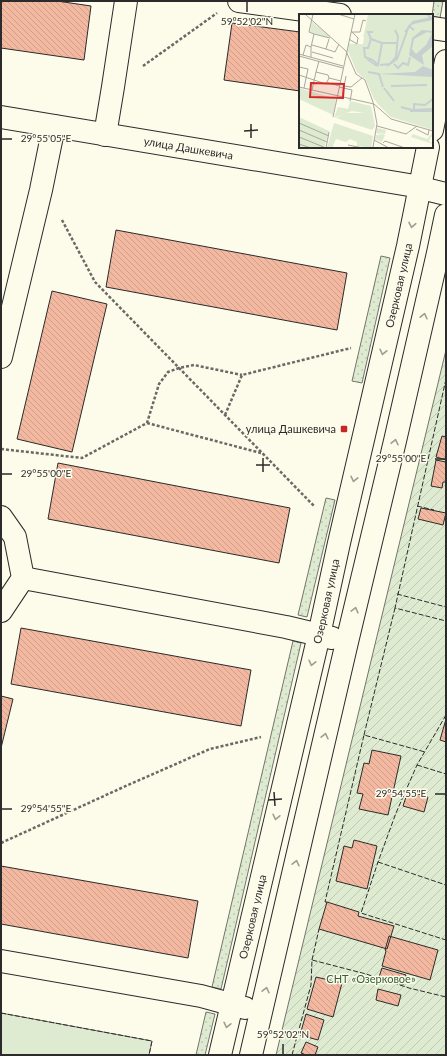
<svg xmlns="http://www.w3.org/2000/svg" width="447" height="1056" font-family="Lato,sans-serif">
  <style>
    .grass { fill: url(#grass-dots); stroke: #74746e }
    .garden { fill: url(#garden-furrows); stroke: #74746e }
    .pitch { fill: #deebd1; stroke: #74746e }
    .building { fill: url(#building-back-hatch); stroke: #2b2b2b }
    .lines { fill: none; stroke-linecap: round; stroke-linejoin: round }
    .minor-casing { stroke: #2b2b2b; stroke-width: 24 }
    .path { stroke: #6a6964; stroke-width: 2.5; stroke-dasharray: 3 2; stroke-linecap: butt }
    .minor { stroke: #fdfbea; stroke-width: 22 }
    .fence { stroke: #2b2b2b; stroke-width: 1; stroke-dasharray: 5 2; stroke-linecap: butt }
    .oneway { stroke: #9e9d94 }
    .ticks { fill: none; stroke: #2b2b2b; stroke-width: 1.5 }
    .poi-dot { fill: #c62828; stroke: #fdfbea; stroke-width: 1.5 }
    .labels { text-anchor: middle; stroke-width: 3; stroke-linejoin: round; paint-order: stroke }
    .street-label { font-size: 11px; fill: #2b2b2b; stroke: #fdfbea }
    .poi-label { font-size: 11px; fill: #2b2b2b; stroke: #fdfbea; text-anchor: end }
    .park-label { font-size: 11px; fill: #34623c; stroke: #fdfbea }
    .inset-river { fill: none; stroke: #c7d0d0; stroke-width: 2 }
    .inset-road { fill: none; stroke: #a9a89e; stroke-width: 1 }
    .view { fill: #d62828; fill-opacity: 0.15; stroke: #d62828; stroke-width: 2 }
    .inset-edge { fill: none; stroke: #2b2b2b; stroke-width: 2 }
    .ticks-label { font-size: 10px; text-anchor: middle; fill: #2b2b2b; stroke: #fdfbea; stroke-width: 3; stroke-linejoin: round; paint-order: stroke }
  </style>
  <defs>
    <pattern id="grass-dots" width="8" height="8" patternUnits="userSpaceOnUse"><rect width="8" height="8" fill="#deebd1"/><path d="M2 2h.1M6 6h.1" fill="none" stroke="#bfcab4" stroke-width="1.8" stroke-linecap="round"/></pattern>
    <pattern id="garden-furrows" width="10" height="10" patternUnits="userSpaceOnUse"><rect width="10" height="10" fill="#deebd1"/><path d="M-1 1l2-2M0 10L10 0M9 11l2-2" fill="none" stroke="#bfcab4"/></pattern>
    <pattern id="building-back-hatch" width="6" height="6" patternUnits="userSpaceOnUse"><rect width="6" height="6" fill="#f2b8a0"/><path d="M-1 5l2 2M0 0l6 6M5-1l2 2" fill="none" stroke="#d09e8a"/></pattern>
  </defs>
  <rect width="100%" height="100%" fill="#fdfbea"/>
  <!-- grass -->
  <path class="grass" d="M434 1H443L440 18 432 16Z
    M381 256 390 258 362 383 352 381Z
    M326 498 335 500 307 617 298 615Z
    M293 641 301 643 221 989 212 987Z
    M206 1012 215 1014 205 1055H196Z"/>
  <!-- garden -->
  <path class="garden" d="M446 350V1055H276Z"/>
  <!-- pitch -->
  <path class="pitch" d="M1 1013 152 1041 149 1055H1Z"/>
  <!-- building -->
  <path class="building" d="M1 1H57L91 6 84 60 1 48Z
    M232 23 300 32V91L224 80Z
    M116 230 347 273 337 330 106 287Z
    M52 291 107 304 72 452 17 439Z
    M442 436 446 437V460L436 457Z
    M436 460 446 462V482H443L442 488 431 486Z
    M58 463 290 508 279 563 48 519Z
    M421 508 446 513 443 525 418 519Z
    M21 628 251 670 241 726 11 684Z
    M1 696 13 699 1 748Z
    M446 719V742L440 740Z
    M372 750 401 756 388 815 359 809 363 794 357 793 364 763 369 764Z
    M408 791 428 797 424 812 403 806Z
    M354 840 377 846 367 889 336 881 344 846 352 848Z
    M1 866 198 901 188 958 1 924Z
    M327 902 359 912 358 916 394 926 387 949 319 929Z
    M389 936 438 950 430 980 382 966 386 951 385 950Z
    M382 968 406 975 403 985 379 977Z
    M316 977 342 983 333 1017 307 1009Z
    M378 989 401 995 398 1006 376 1000Z
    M306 1014 324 1020 318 1040 300 1035Z
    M306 1042 318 1047 315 1055H306L301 1053Z"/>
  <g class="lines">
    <!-- minor casing -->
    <g class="minor-casing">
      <g id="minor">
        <path d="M239 1 340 15"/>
        <path d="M432 28 446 30"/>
        <path id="s1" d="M1 117 409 185 446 194"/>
        <path d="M432 130 446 61"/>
        <path d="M105 135 113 87 126 1"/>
        <path d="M1 357 41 190 54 126"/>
        <path d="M1 517 15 537 23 578 1 611"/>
        <path d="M23 578 286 627 332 638"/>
        <path d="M1 961 201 996 245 1008"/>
        <path id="s2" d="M220 1055 319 635 339 543 408 246 428 147"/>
        <path d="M251 1055 347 642 395 441 438 253 446 215"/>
      </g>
    </g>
    <!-- path -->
    <path class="path" d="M143 66 217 13
      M62 220 95 282 314 506
      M225 415 242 375 351 348
      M147 423 261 453
      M1 449 82 458 147 423 159 384 168 372 179 368 194 365 242 375
      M1 843 128 785 210 749 261 737"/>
    <!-- minor -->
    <use href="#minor" class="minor"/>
    <!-- fence -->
    <path class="fence" d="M446 379 395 608 446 621
      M417 506 434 510
      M397 594 446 607
      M446 715 417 765 396 813 378 862 361 913 446 940
      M364 735 395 608
      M417 765 446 774
      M378 862 446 885
      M327 902H325L364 735 425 752
      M312 960 319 929
      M1 1013 152 1041 149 1055
      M292 1055 311 985 312 960 366 974 409 988 446 997"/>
  </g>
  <!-- one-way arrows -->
  <defs><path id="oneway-chevron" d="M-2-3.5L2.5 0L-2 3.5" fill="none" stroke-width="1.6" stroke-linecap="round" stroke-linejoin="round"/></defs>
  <g class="oneway">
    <use href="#oneway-chevron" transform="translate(412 225) rotate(101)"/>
    <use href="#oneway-chevron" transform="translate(424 316) rotate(-77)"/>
    <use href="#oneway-chevron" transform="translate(383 352) rotate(103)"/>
    <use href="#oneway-chevron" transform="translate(395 442) rotate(-77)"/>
    <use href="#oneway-chevron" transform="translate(354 479) rotate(103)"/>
    <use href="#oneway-chevron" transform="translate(355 610) rotate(-76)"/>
    <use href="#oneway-chevron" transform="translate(312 663) rotate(103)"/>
    <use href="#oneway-chevron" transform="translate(325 736) rotate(-77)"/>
    <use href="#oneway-chevron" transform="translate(276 817) rotate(103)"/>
    <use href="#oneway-chevron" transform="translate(296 863) rotate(-77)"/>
    <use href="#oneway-chevron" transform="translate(266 990) rotate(-77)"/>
    <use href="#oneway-chevron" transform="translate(227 1025) rotate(103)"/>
  </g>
  <!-- ticks -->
  <path class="ticks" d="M247 2V12M251 124V138M244 131 258 130M2 139H12M263 458V472M435 459H445M256 465H270M2 474H12M274 792 275 806M435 794H445M268 800 282 799M2 809H12M283 1044V1054"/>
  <!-- markers -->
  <rect class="poi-dot" x="340" y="425" width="8" height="8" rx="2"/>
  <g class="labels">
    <!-- street labels -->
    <g class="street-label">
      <text dy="4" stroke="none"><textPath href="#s1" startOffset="190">улица Дашкевича</textPath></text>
      <text dy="4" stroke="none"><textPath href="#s2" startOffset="790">Озерковая улица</textPath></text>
      <text dy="4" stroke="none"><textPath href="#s2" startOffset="466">Озерковая улица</textPath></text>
      <text dy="4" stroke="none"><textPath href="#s2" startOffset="142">Озерковая улица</textPath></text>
    </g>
    <!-- poi labels -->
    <g class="poi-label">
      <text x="336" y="433">улица Дашкевича</text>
    </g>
    <!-- park labels -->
    <g class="park-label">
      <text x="371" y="983">СНТ «Озерковое»</text>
    </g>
  </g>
  <!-- overview -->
  <g transform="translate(299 14)">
    <rect width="134" height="134" fill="#fdfbea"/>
    <path d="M69 0H134V116L92 103 75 85 67 66 58 58 49 37 50 30H64ZM13 8 31 22 30 24 11 18ZM51 87 72 92 65 99 53 97 35 104 39 93 49 95ZM78 114 87 116 86 120 78 118 86 121 83 128 76 125 77 121H83L77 119Z" fill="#deebd1"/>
    <path d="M70 0H84L86 3 79 48 78 42 75 45 67 40 68 37H76L82 24 75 26 71 16 66 19 70 22 64 23ZM86 0H127L132 3 108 11 101 28V19ZM134 5V16H117L111 26 110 43 122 54 103 60 80 59 81 53 91 52 98 46 110 13 116 8ZM88 6 90 13 93 12 98 19V39L92 49 85 51 81 50ZM128 18 133 19 127 31 117 39 114 35 116 25ZM129 35 134 37V53L128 50 125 51 123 44ZM75 49 79 54 82 73 88 81 90 88 86 86V89L90 90 92 103 78 89 68 66 58 57 57 51 65 61 75 65 77 64 71 55 77 54ZM83 60 134 63V95L103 93 87 77 81 61ZM72 92 76 112 73 116 37 104 46 99H65ZM103 96 117 98 119 102 117 110 111 108 113 103 109 104 106 99 103 105ZM124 97H134V99L128 101 127 112 125 108 122 110 120 106 127 103 125 99 121 100ZM35 109 74 122 72 134 58 132V128L51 125 47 128 37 125 33 134H28ZM134 118V123H132L130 127 134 130 112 123 114 120 128 125Z" fill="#deebd1"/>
    <path d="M0 74 37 85 34 101 0 85ZM0 103 30 117 25 134H0Z" fill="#deebd1"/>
    <path d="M123 16 134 17V32L123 41 125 51 110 41 113 24ZM128 18 133 19 127 31 117 40 113 35 115 25ZM124 52 134 56V63L80 60 116 58Z" fill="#c7d0d0" fill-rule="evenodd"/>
    <path class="inset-river" d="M115 16 110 12 114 9 134 5M74 18H69L72 25 69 34H65L66 43 74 46 79 51 83 29M106 18 114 8 132 4 128 0M72 25 83 29H98M68 45 78 52M95 50 99 54 104 49 109 51 111 43M81 51 91 50 97 43 99 22 96 16M88 52 98 45 110 12M69 58 80 60 84 73M92 72 128 71M85 74 95 87M102 93 113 96 134 95M115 95V90L126 91 134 85M111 97H134"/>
    <path class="inset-road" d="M6 0 47 37 57 60 66 66 74 88 78 110 74 133M39 0 55 5M52 18H61L64 6 67 7M15 20 31 24M50 25 58 30 59 24 53 18M13 31 27 35 30 25M12 33 15 20 10 18 14 0M27 35 36 38 40 30M13 38 34 44M0 40 44 52M4 41 7 31 12 33V43M0 42 44 54M20 47 17 58 29 61 30 64M0 53 9 55 5 74M0 61 27 70 30 64 42 67M29 69 41 72M45 72 52 73 63 64M0 73 75 90 92 105 134 117M40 73 53 76 51 87M13 76 17 58M43 84 47 62M34 103 56 0M0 109 30 122M78 112 107 120 118 112M117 115 129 121 130 116M0 116 28 128M0 123 27 134 30 118M75 126 90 134M84 129 86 127 106 134M0 130 12 134M49 131 64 134"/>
    <path class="view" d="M12 69 45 70 44 84 11 83Z"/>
    <rect width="134" height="134" class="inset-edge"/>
  </g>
  <g class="ticks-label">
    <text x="247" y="25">59°52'02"N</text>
    <text x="46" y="142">29°55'05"E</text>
    <text x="401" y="462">29°55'00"E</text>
    <text x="46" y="477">29°55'00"E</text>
    <text x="401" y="797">29°54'55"E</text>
    <text x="46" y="812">29°54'55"E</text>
    <text x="283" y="1038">59°52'02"N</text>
  </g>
  <!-- border -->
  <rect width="447" height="1056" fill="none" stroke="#2b2b2b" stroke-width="4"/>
</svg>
